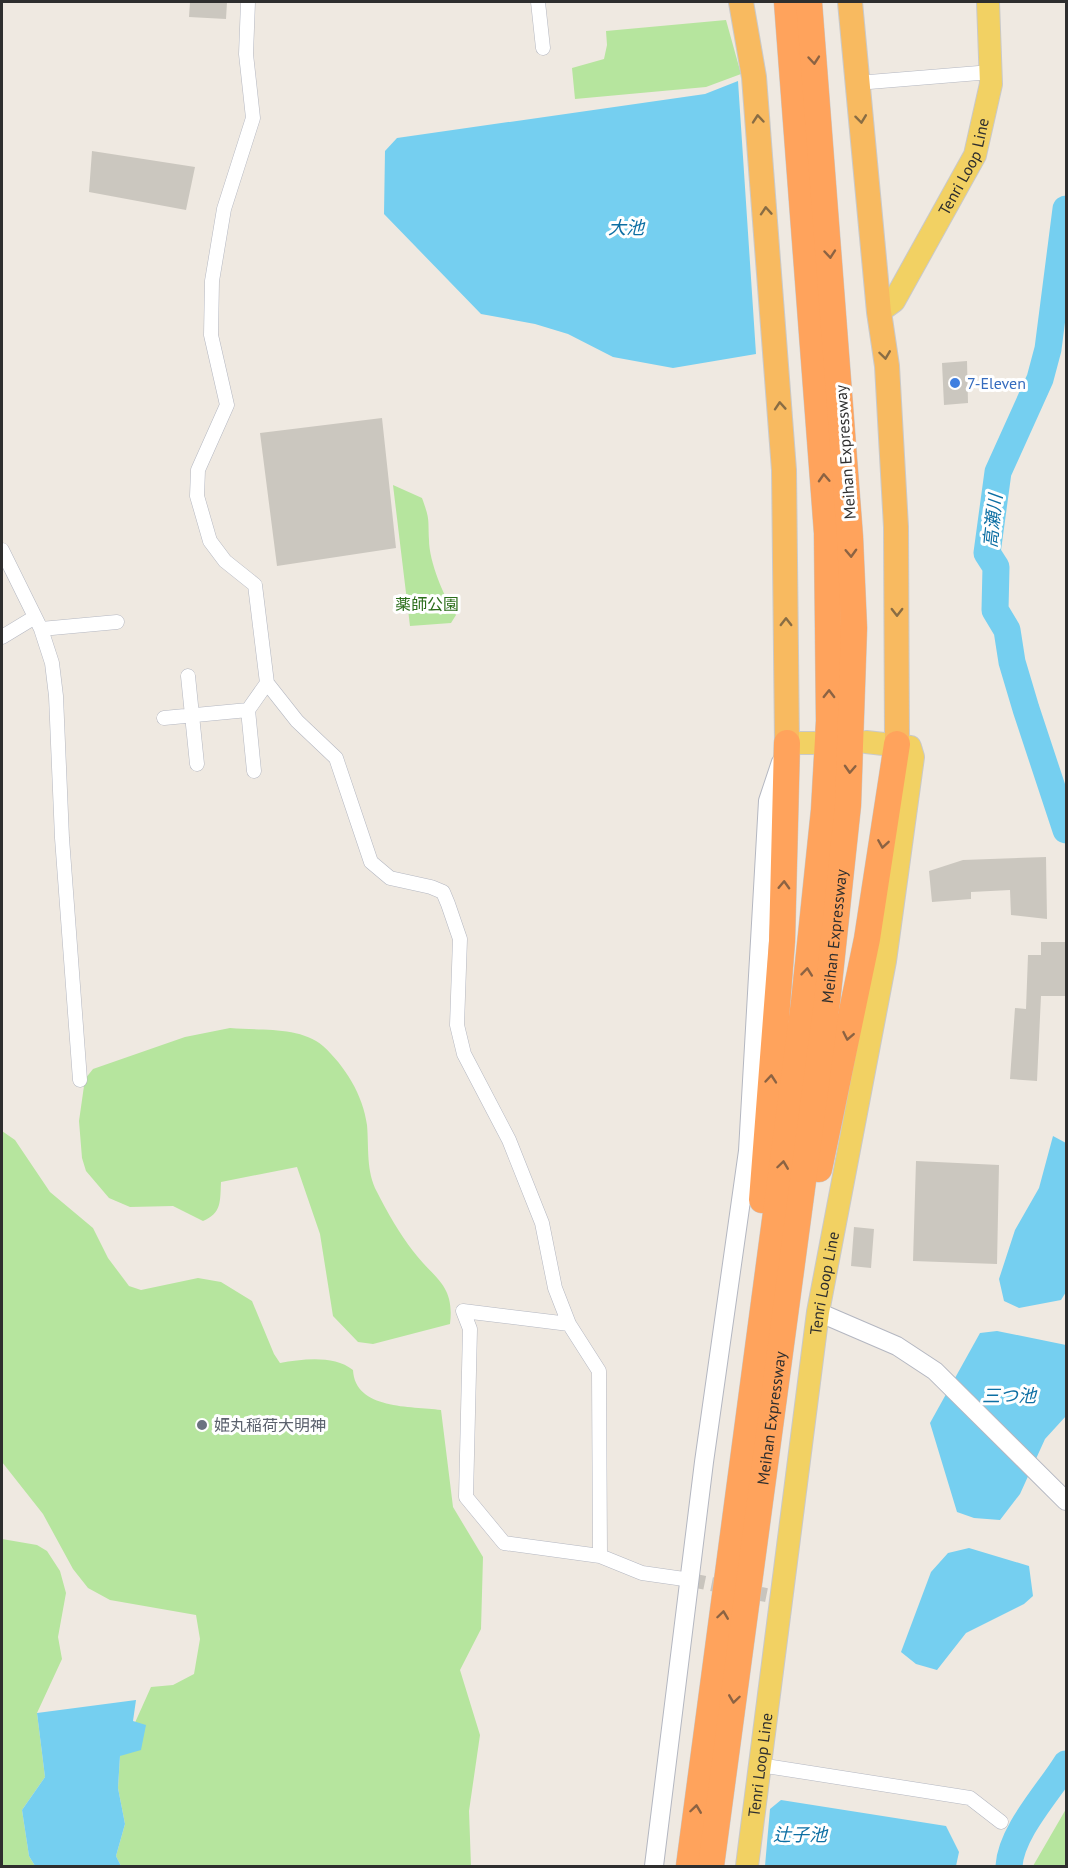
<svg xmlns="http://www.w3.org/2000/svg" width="1068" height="1868" font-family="'PT Sans','Noto Sans JP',sans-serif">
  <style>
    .green { fill: #b6e59e }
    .water { fill: #75cff0 }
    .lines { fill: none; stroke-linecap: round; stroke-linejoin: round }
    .river { stroke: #75cff0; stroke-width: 27 }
    .building { fill: #cbc7bf }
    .minor-tunnel { stroke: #c8c4bd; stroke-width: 14; stroke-dasharray: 14 7; stroke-linecap: butt }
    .minor-casing { stroke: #b4b7c1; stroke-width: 15 }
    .tertiary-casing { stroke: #b4b7c1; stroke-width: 20 }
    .primary-casing { stroke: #c9c9c9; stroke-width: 24 }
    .trunk-casing { stroke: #c9c9c9; stroke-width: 26 }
    .motorway-casing { stroke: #c9c9c9; stroke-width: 27 }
    .minor { stroke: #fff; stroke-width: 14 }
    .tertiary { stroke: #fff; stroke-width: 18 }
    .primary { stroke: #f2d163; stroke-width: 22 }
    .trunk { stroke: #f8ba60; stroke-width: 24 }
    .motorway { stroke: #ffa35c; stroke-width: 26 }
    .oneway { stroke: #8c6343 }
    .oneway2 { stroke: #896d44 }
    .shop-dot { fill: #3f7fe0; stroke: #fff; stroke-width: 2 }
    .worship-dot { fill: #6b7280; stroke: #fff; stroke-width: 2 }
    .labels { text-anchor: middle; stroke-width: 6; stroke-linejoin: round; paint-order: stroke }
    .street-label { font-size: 16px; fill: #2e2e2e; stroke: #fff }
    .shop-label { font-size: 16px; fill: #366cbe; stroke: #fff; text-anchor: start }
    .park-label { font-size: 16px; fill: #2c6e1b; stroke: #fff }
    .worship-label { font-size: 16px; fill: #5b616d; stroke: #fff; text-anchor: start }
    .water-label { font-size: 18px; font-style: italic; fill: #0d6fa3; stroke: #fff }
  </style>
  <rect width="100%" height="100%" fill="#efe9e1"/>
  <!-- green -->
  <path class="green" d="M726 20 741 74 706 87 575 99 572 68 604 59 607 45 606 31Z
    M393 485 422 498C430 520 428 518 429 540 429 561 444 598 456 615L451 623 410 626Z
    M230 1028C259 1031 300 1026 323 1046 345 1066 363 1095 367 1125 369 1148 366 1171 377 1192 387 1212 400 1234 413 1251 434 1279 455 1284 450 1324L373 1344 358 1342 333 1316 320 1234 297 1167 221 1182C220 1201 222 1213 203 1221L173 1206 130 1207 109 1198 86 1171 82 1158 79 1121 85 1079 93 1069 185 1037Z
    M2 1131 15 1140 50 1192 93 1228 108 1258 129 1286 141 1290 198 1278 221 1282 252 1301 274 1354 280 1363C303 1359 334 1355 353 1370 355 1410 411 1406 441 1410L453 1507 483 1557 481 1629 460 1670 480 1735 469 1811 471 1866H121L116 1856 125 1824 118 1788 120 1756 151 1687 173 1685 194 1674 200 1639 196 1615 110 1600 88 1588 73 1569 43 1514 2 1462Z
    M2 1539 37 1545 47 1551 60 1571 66 1593 58 1637 62 1659 37 1713 45 1777 22 1810 29 1856 35 1866H2Z
    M1066 1809V1866H1033Z"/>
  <!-- water -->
  <path class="water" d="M738 81 756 354 673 368 613 357 568 334 535 324 481 314 384 214 385 151 397 138 705 94Z
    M1053 1136 1066 1143V1292L1061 1300 1019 1308 1004 1301 999 1279 1015 1230 1039 1188Z
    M997 1331 1066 1345V1416L1045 1439 1020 1494 1000 1520 974 1518 957 1512 930 1423 980 1333Z
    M969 1548 1029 1566 1033 1596 1024 1604 966 1633 937 1670 916 1664 901 1652 931 1572 948 1553Z
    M136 1700 133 1721 146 1725 141 1750 120 1756 118 1788 125 1824 116 1856 121 1866H35L29 1856 22 1810 45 1777 37 1713Z
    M781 1800 946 1826 959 1852 956 1866H765L770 1809Z"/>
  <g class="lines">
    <!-- river -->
    <path class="river" d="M1066 209 1048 349 1040 379 998 472 987 553 996 567 995 610 1007 630 1012 662 1026 709 1066 830
      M1009 1866C1011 1832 1048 1793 1066 1764"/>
  </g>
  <!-- building -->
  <path class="building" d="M190 2H227L226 19 189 17Z
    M92 151 195 167 186 210 89 192Z
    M967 361 968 403 944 405 942 363Z
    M382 418 396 548 277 566 260 433Z
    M1046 857 1047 919 1011 915 1010 890 971 892V899L932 902 929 871 963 860Z
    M1041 942H1066V996H1041L1037 1081 1010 1079 1015 1008 1026 1009 1028 955H1041Z
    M916 1161 999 1165 997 1264 913 1261Z
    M854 1227 874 1229 871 1268 851 1266Z"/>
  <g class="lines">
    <!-- minor-tunnel -->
    <path class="minor-tunnel" d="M691 1580 781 1598"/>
    <!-- minor casing -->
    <g class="minor-casing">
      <path id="minor" d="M248 2 246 54 253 118 224 209 212 281 211 335 227 405 198 470 197 496 210 541 225 561 255 585 267 683 297 721 336 758 371 862 390 878 431 887 443 892 448 904 460 939 457 1025 464 1054 509 1140 542 1223 555 1288 569 1324 599 1371 600 1556
        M538 2 543 48
        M857 83 991 72
        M2 550 41 629 52 663 56 696 62 838 80 1080
        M41 629 117 622
        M2 637 35 617
        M188 676 197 764
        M248 710 254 771
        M164 718 248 710 267 683
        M569 1324 463 1311 470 1329 466 1497 504 1543 600 1556 642 1573 691 1580
        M760 1765 970 1798 1001 1822"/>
    </g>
    <!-- tertiary casing -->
    <g class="tertiary-casing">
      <path id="tertiary" d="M818 1312 897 1346 935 1371 1066 1501
        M654 1866 704 1462 748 1151 768 801 781 762"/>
    </g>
    <!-- primary casing -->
    <g class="primary-casing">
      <g id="primary">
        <path id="s1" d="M879 312 894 301 975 155 991 84 988 2"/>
        <path d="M787 743H814"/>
        <path id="s2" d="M747 1866 818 1312 885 961 913 757 910 747 866 742"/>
      </g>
    </g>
    <!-- trunk casing -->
    <g class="trunk-casing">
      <path id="trunk" d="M741 2 754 77 784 470 787 743
        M850 2 879 312 887 366 896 527 897 744"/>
    </g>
    <!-- motorway casing -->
    <g class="motorway-casing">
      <g id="motorway">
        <path d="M819 1169 867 939 897 744"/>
        <path d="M762 1200 782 941 787 743"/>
        <path d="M689 1866 804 1002 824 810 829 721 827 533 787 2"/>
        <path id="s3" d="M711 1866 827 1002 848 805 854 628 850 537 809 2"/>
      </g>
    </g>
    <!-- minor -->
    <use href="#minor" class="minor"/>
    <!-- tertiary -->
    <use href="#tertiary" class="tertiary"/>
    <!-- primary -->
    <use href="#primary" class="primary"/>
    <!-- trunk -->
    <use href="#trunk" class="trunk"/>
    <!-- motorway -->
    <use href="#motorway" class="motorway"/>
  </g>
  <!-- one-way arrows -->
  <defs><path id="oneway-chevron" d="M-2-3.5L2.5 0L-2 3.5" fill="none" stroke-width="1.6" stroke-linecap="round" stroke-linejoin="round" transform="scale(1.5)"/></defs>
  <g class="oneway">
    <use href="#oneway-chevron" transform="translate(814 60) rotate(85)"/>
    <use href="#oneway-chevron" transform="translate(830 254) rotate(85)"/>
    <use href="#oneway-chevron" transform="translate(824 478) rotate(-93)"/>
    <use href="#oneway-chevron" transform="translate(851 553) rotate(88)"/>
    <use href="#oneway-chevron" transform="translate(829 694) rotate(-89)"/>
    <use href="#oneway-chevron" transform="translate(850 769) rotate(93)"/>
    <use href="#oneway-chevron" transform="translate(883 844) rotate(99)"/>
    <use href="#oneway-chevron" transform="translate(784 885) rotate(-88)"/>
    <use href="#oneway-chevron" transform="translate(807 972) rotate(-84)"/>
    <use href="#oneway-chevron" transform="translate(848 1036) rotate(101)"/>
    <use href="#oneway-chevron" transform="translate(771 1079) rotate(-85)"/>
    <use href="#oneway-chevron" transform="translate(783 1165) rotate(-82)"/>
    <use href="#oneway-chevron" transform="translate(723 1615) rotate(-82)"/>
    <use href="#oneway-chevron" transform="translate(734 1699) rotate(98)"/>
    <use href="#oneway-chevron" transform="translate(696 1809) rotate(-82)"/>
  </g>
  <g class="oneway2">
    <use href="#oneway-chevron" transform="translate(758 119) rotate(-95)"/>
    <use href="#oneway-chevron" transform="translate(861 119) rotate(83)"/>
    <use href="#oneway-chevron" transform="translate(766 211) rotate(-94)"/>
    <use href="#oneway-chevron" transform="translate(885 355) rotate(82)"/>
    <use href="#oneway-chevron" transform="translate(780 406) rotate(-94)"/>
    <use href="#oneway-chevron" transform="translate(897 612) rotate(90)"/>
    <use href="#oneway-chevron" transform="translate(786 622) rotate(-90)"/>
  </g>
  <!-- markers -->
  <circle class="shop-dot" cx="955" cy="383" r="6"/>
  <circle class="worship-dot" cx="202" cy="1425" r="6"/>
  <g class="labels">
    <!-- street labels -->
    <g class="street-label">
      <text dy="6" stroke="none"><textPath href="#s1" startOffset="171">Tenri Loop Line</textPath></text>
      <text transform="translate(845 452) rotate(-94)" y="6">Meihan Expressway</text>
      <text dy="6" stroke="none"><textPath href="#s3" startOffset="938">Meihan Expressway</textPath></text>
      <text dy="6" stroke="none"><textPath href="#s2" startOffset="588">Tenri Loop Line</textPath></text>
      <text dy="6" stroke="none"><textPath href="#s3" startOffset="452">Meihan Expressway</textPath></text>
      <text dy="6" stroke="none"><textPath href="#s2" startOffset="102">Tenri Loop Line</textPath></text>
    </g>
    <!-- shop labels -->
    <g class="shop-label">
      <text x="967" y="389">7-Eleven</text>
    </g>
    <!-- park labels -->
    <g class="park-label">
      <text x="427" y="610">薬師公園</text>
    </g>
    <!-- worship labels -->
    <g class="worship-label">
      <text x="214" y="1431">姫丸稲荷大明神</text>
    </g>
    <!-- water labels -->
    <g class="water-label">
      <text x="626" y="234">大池</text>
      <text transform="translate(993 521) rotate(-84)" y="6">高瀬川</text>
      <text x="1009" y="1402">三つ池</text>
      <text x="800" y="1841">辻子池</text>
    </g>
  </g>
  <!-- border -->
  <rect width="1068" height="1868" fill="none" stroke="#2e2e2e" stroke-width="6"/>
</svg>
